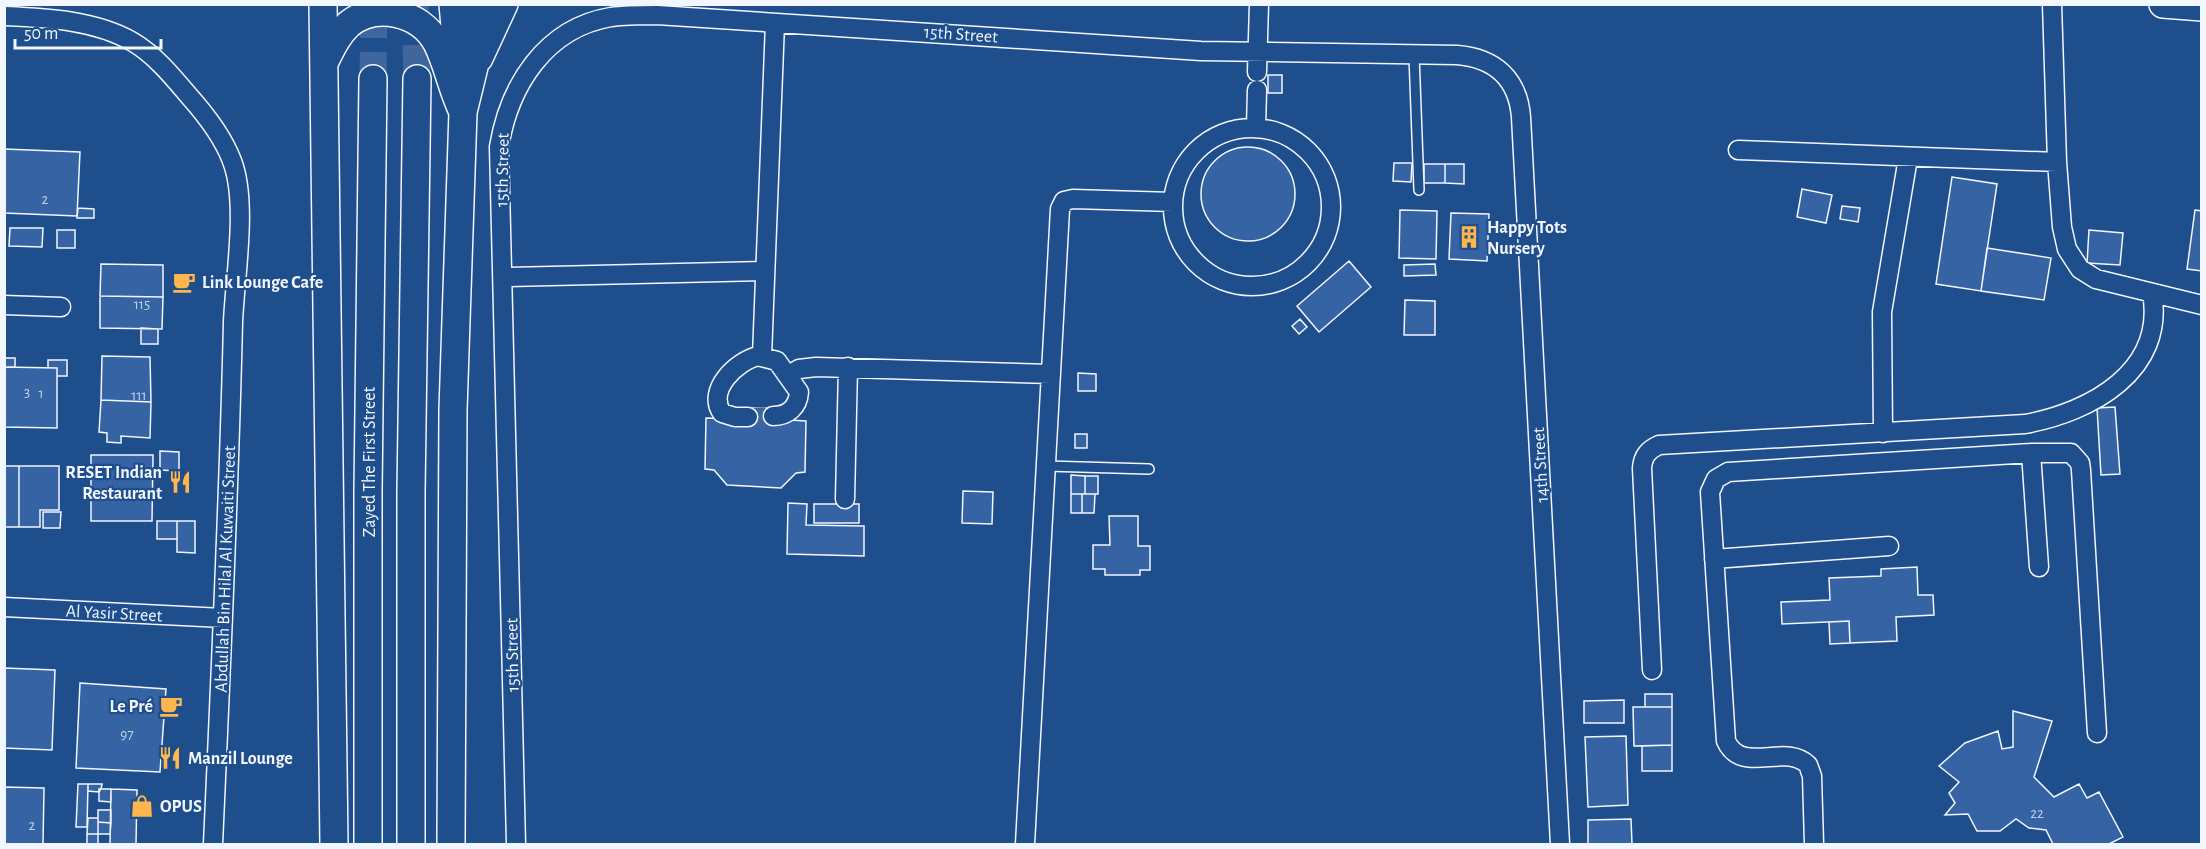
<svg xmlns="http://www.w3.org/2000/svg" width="2206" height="849" font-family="'Alegreya Sans',sans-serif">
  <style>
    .building { fill: #3563a3; stroke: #f2f6ff; stroke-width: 1.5 }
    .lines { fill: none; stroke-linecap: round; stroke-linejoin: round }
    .minor-tunnel { stroke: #3f679d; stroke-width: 18; stroke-dasharray: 18 9; stroke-linecap: butt }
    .primary-tunnel { stroke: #3f679d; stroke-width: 27; stroke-dasharray: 27 14; stroke-linecap: butt }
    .service-casing { stroke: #f2f6ff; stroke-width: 12 }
    .minor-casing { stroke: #f2f6ff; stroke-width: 21 }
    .primary-casing { stroke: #f2f6ff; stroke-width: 30 }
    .service { stroke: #1f4e8c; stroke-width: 9 }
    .minor { stroke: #1f4e8c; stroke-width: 18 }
    .primary { stroke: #1f4e8c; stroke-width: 27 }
    .labels { text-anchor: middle; stroke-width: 4.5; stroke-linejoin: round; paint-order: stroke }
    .number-label { font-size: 15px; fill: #c3d1e8 }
    .street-label { font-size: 18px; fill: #f2f6ff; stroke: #1f4e8c }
    .poi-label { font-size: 18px; font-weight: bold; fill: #f2f6ff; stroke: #1f4e8c; text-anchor: start }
  </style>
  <rect width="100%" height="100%" fill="#1f4e8c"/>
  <!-- building -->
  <path class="building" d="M1268 75H1282V93H1268Z
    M1201 194a47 47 0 1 1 94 0a47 47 0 1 1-94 0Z
    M4 149 80 152 77 216 4 213Z
    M1394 163H1412L1411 182 1393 181Z
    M1424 164H1445V183H1424Z
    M1445 164H1464V184L1445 183Z
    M1952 177 1997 184 1981 291 1936 284Z
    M1802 189 1832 195 1826 223 1797 217Z
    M1842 206 1860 208 1858 222 1840 219Z
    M78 208 94 209V218H77Z
    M1400 210 1437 211 1436 259 1399 258Z
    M2195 210 2202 211V271L2187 269Z
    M1451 213 1489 214 1487 261 1449 259Z
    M10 228H43L42 247 9 246Z
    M57 230H75V248H57Z
    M2089 230 2123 233 2120 265 2087 263Z
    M1987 248 2051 258 2044 300 1981 291Z
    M1349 261 1371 287 1319 332 1297 306Z
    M101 264 163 265V297L100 296Z
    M1435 264 1436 275 1404 276V265Z
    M100 296 163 297 162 329 100 328Z
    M1405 300 1435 301V335H1404Z
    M1300 319 1307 327 1299 334 1292 326Z
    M141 328 158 329V344H141Z
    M102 356 150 357 151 402 101 400Z
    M4 358H15V367H4Z
    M48 360H67V376H57V368H48Z
    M4 367 57 368V428L4 427Z
    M1078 373 1096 374V391H1078Z
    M101 400 151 402 150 438 121 436V443L107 442V433L99 432Z
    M2115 407 2120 474 2101 475 2097 408Z
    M749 408H772L774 419 806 421 805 472 796 473 781 488 727 485 714 470 705 469 706 418 748 419Z
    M1075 434H1087V448H1075Z
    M160 451 179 452V471L160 470Z
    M91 455H153L152 521H91Z
    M4 466H19V527H4Z
    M19 466H59V510H40V527H19Z
    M1071 475 1085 476V494H1071Z
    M1085 476H1098V494H1085Z
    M963 491 993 492 992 524 962 523Z
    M1071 494H1082V513H1071Z
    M1082 494H1095L1094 513H1082Z
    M788 503 807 504 806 525 864 526V556L787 554Z
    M814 504H859V523H814Z
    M43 512H61L60 528H43Z
    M1109 516H1138V546H1150V570H1140V575H1105V569H1093V545H1110Z
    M157 521H177V539H157Z
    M177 521H195V553L177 552Z
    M1917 567 1918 595H1933L1934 615 1896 617 1897 641 1850 643 1849 621 1782 624 1781 602 1830 600 1829 578 1881 576V569Z
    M1849 621 1850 643 1830 644 1829 622Z
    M4 668 55 670 52 750 4 748Z
    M80 683 166 689 160 772 76 768Z
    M1645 694H1672V707H1645Z
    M1624 700V723H1584V701Z
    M1633 707H1672V745L1634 746Z
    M2013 711 2052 721 2034 777 2054 797 2079 784 2087 798 2099 792 2123 837 2109 844H2053L2046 830 2029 828 2016 819 2000 831H1977L1968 814 1945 815 1955 803 1949 793 1959 782 1939 766 1965 743 1998 731 2002 749 2013 747Z
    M1626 736 1628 805 1588 807 1585 737Z
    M1672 745V771H1642V746Z
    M78 784H88L87 827H76Z
    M88 784H102L101 789 99 792 88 791Z
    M4 787 44 788 43 844H4Z
    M99 789H111V802L99 801Z
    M111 789 137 790 136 844H110Z
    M98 810H111V823L98 822Z
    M88 818H98V834H87Z
    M1631 819 1632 844H1588V820Z
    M98 822 111 823 110 834H98Z
    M87 834H98V844H87Z"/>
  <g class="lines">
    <!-- minor-tunnel -->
    <path class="minor-tunnel" d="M748 417 773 416"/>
    <!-- primary-tunnel -->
    <path class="primary-tunnel" d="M415 4 417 79
      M373 79 374 4"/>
    <!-- service casing -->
    <g class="service-casing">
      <path id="service" d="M1414 55 1419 190
        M1046 466 1149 469"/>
    </g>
    <!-- minor casing -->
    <g class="minor-casing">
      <path id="minor" d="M2052 4 2057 162 2062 227 2067 249 2080 269 2096 279 2202 305
        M4 16C47 18 95 20 133 42 155 55 173 77 189 96 206 115 223 137 232 161 248 202 235 276 233 322 229 496 221 670 213 844
        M1257 72 1259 4
        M1256 127 1257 90
        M1173 207a79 79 0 1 1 158 0a79 79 0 1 1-158 0Z
        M1738 150 2057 162
        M503 277 765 271
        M4 305 61 307
        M762 356 775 23
        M789 375 799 369 816 367 1051 374
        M748 417H735L722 413C706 390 737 361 758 356L777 361 799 392C798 407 788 416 773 416
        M1883 433 1882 312 1908 158
        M2031 453 2039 567
        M845 499 848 367
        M1714 559 1889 546
        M4 607 223 618
        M1652 670 1642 468C1643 456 1648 450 1659 445L2025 424C2091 412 2166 371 2152 293
        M516 844 499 147C509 86 545 28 611 17 626 15 641 15 657 15L1201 51 1457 55C1495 58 1518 79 1521 117L1560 844
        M1025 844 1060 209 1064 201 1073 199 1173 202
        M1814 844 1812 776 1808 765C1785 742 1742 776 1726 741L1710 492 1716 479 1728 472 2031 453H2071L2080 463 2081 470 2097 733"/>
    </g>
    <!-- primary casing -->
    <g class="primary-casing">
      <path id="primary" d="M323 4 334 844
        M453 4 459 72
        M2163 4 2202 7
        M479 58 504 4
        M324 63C331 49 337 35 349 24 376 2 420 12 437 43 448 65 452 90 463 112
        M368 844V491L373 79
        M411 844V492L417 79
        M451 844 453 410 463 112 474 67 475 4"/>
    </g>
    <!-- service -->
    <use href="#service" class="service"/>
    <!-- minor -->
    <use href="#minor" class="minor"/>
    <!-- primary -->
    <use href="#primary" class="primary"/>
  </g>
  <!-- icons -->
  <defs>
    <g id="building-bare" transform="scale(1.8)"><path d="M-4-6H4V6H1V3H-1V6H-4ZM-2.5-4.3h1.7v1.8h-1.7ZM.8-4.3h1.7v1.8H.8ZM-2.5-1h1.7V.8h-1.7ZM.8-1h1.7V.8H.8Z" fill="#ffb74d" stroke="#1f4e8c" stroke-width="2.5" paint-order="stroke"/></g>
    <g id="cafe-bare" transform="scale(1.8)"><path d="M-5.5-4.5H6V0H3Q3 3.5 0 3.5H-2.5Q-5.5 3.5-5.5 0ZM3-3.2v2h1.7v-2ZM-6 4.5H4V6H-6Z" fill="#ffb74d" stroke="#1f4e8c" stroke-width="2.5" paint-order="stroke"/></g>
    <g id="restaurant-bare" transform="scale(1.8)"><path d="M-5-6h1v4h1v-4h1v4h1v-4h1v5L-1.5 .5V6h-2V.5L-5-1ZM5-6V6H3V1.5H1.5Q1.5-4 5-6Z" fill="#ffb74d" stroke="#1f4e8c" stroke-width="2.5" paint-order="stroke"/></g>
    <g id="shop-bare" transform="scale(1.8)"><path d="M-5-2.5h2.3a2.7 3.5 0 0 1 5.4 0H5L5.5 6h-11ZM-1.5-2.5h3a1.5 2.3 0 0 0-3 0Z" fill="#ffb74d" stroke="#1f4e8c" stroke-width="2.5" paint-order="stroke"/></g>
  </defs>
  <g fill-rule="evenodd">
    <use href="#building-bare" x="1469" y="237"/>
    <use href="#cafe-bare" x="184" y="282"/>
    <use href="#restaurant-bare" x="180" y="482"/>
    <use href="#cafe-bare" x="171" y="706"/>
    <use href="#restaurant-bare" x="170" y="758"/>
    <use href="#shop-bare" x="142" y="806"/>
  </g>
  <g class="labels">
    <!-- number labels -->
    <g class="number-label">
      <text x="45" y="204">2</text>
      <text x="142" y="309">115</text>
      <text x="27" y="397">3</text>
      <text x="41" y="398">1</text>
      <text x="139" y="400">111</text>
      <text x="127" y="739">97</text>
      <text x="2037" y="818">22</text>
      <text x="32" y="830">2</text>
    </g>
    <!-- street labels -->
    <g class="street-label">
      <text transform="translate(961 34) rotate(4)" y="6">15th Street</text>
      <text transform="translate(502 170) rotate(-89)" y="6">15th Street</text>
      <text transform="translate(369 462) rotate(-90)" y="6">Zayed The First Street</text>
      <text transform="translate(1540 465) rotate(-93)" y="6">14th Street</text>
      <text transform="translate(225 569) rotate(-88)" y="6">Abdullah Bin Hilal Al Kuwaiti Street</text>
      <text transform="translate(114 613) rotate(3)" y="6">Al Yasir Street</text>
      <text transform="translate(512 655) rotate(-91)" y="6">15th Street</text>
    </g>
    <!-- poi labels -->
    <g class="poi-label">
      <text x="1487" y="233">Happy Tots<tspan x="1487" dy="21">Nursery</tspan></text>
      <text x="202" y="288">Link Lounge Cafe</text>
      <text x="162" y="478" text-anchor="end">RESET Indian<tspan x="162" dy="21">Restaurant</tspan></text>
      <text x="153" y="712" text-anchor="end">Le Pré</text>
      <text x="188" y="764">Manzil Lounge</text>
      <text x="160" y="812">OPUS</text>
    </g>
  </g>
  <!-- border -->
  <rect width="2206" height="849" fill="none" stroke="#f2f6ff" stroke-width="12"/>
  <!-- scale -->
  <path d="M15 39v9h146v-9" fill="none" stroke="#f2f6ff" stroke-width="3"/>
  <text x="24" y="39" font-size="18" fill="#f2f6ff" stroke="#1f4e8c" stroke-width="4.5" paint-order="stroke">50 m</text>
</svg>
